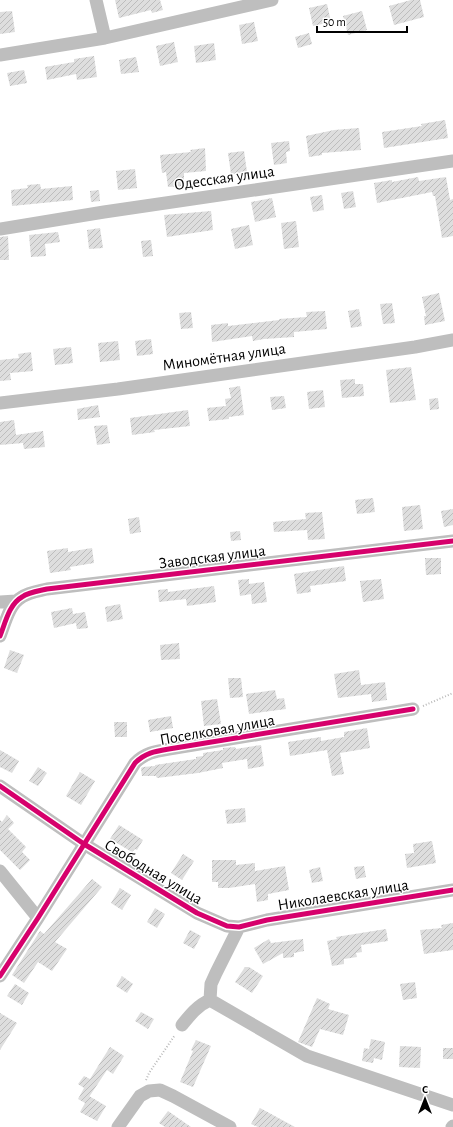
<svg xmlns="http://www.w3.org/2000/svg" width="453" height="1127" font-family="'Alegreya Sans',sans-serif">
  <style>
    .building { fill: url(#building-hatch) }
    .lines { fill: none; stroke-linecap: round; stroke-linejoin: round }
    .path { stroke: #b9b9b9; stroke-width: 2; stroke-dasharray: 1 2; stroke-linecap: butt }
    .minor { stroke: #bebebe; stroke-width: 13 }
    .cycleway-casing { stroke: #fff; stroke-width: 8 }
    .cycleway { stroke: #d6006c; stroke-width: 5 }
    .labels { text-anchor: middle; stroke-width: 3; stroke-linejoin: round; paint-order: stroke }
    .street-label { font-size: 16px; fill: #000; stroke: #fff }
  </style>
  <defs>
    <pattern id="building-hatch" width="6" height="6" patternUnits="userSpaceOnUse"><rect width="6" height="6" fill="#dedede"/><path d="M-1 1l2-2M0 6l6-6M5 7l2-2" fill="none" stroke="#bdbdbd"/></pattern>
  </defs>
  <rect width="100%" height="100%" fill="#fff"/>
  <!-- building -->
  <path class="building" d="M115 0H160L163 10 152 13 151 10 119 18Z
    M411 0H420L424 17 394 25 389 6Z
    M327 4 331 22 313 26 309 8Z
    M12 11 15 32 0 34V12Z
    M362 11 367 30 348 35 343 16Z
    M254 22 258 41 242 44 239 25Z
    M309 33 312 44 298 48 295 37Z
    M174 42 178 62 160 66 156 46Z
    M214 43 216 60 196 63 194 46Z
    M94 56 97 77 77 80 76 74 47 80 45 67 74 62V59Z
    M136 57 139 72 121 74 119 60Z
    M24 70 27 83 10 86 7 73Z
    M445 120 448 138 384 148 382 132 422 126 421 124Z
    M359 128 361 150 322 153V155L309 157 306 136 334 130Z
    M289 141 290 151 286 152 287 163 274 165 271 143Z
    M205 148 206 171 184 173V186L168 187 166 172 162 173 160 155 191 152 190 150Z
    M244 151 247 172 231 174 228 153Z
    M135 169 137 188 118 190 116 171Z
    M418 177 419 181 446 177 450 200 453 199V236L442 238 435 196H433L432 192 377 203 374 183 392 180V182Z
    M40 184 41 189 72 186 73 200 12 206 11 190 28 188 27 185Z
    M99 190 100 201 91 202 90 191Z
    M353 191 356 207 344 209 341 193Z
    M322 195 324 210 313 212 310 197Z
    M272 198 276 217 255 222 251 202Z
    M211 211 213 230 167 237 164 215Z
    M296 221 299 247 284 249 281 223Z
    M249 225 253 245 235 249 231 229Z
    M100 228 103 248 89 249 87 230Z
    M58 232 60 242 45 244 46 256 31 257 29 235Z
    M8 236 9 260H0V237Z
    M151 240 153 256 143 257 141 241Z
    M439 293 445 321 425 325 424 316H426L422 297Z
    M392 303 395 323 383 324 380 304Z
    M359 309 362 326 351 328 348 311Z
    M325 311 327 329 294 332V337L264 339 253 341 252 336 212 342 211 325 228 323V326L279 320V319L307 317 306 312Z
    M191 312 193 328 181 329 179 313Z
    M151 339 153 354 137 356 135 341Z
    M118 341 120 360 100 362 98 343Z
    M71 347 73 363 55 365 53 349Z
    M31 352 33 371 10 373 11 380 0 381V360L19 358 18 354Z
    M411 367 416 400 390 403 386 370Z
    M355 379V384H363L364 396 342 398 340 380Z
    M240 386 244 415 229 417V419L209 421 207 408 226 406 225 399 231 398 229 388Z
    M323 390 325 407 309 409 307 392Z
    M284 396 286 408 272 410 270 397Z
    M438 398 439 409 430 410 429 399Z
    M98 405 100 417 78 420 77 409Z
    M188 410 190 426 154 430 155 432 132 435 130 418Z
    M14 420 16 435 43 431 45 447 24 449 23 443 0 445V422Z
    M107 425 110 443 97 445 94 426Z
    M373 498 375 512 357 514 355 500Z
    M420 505 423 529 404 531 402 507Z
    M453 509V525L444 527 441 511Z
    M322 512 325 539 308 540 307 530 274 532 273 522 306 519 305 513Z
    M139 517 141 532 130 534 128 519Z
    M240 531 241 540 231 541 230 532Z
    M68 548V552L92 548 94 563 70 567 71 570 50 573 47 551Z
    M425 558H441V574L426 575Z
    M344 566 346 581 310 586 311 592 297 594 294 574Z
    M249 579V584L264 582 267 602 252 604 251 594 240 596 238 580Z
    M381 579 384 599 363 602 360 581Z
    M214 586 216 602 187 606 186 599 159 602 158 590 168 589V592Z
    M120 604 123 619 107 622 105 607Z
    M72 608 73 614 85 612 88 628 77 629 76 623 54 628 51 612Z
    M179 643 180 659 161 660 160 645Z
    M10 650 24 655 17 673 4 668Z
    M359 670 361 685 385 682 387 700 372 702 371 694 338 698 334 674Z
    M228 678H241L243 697 230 698Z
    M275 690 277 699 284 698 286 709 249 714 246 694Z
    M217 699 221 724 204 726 201 701Z
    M171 716 173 728 150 732 148 720Z
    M114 722H127V737H115Z
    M367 728 370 748 340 753 344 774 332 776 327 750 290 756 288 742 321 737V741L344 737V732Z
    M261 745 264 766 248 769 247 759 222 763 223 768 198 773 157 778 156 776H142L141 768 143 767 155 766V765L196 759V757L203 756V753L223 750V748L235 747 236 749Z
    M0 750 19 761 12 773 0 767Z
    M38 767 47 773 38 786 29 781Z
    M80 772 95 781 81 805 66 796Z
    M245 808 246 822 227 824 225 810Z
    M7 815 14 823 8 829 26 847 22 852 30 860 20 870 0 850V820L2 822Z
    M119 825 143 840 137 850 135 849 132 852 110 839Z
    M432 841 436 863 407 868 405 854 414 853 413 844Z
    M183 854 194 861 182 880 171 873Z
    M212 860H236V865L255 863V871L285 866 289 890 268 894V900L257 902 255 884 229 888H218V882H212Z
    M364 866 366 877 356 879 354 867Z
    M320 867 323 881 312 883 309 870Z
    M92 879 102 887 55 942 67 949 52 971 38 962 24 983 12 975 40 931 44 934Z
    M120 888 131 895 122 910 111 903Z
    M155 908 165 914 157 928 147 922Z
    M453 923V950L424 954 420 930 442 928 441 925Z
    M386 929 388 941 361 945 362 952 356 953 357 957 344 959V964L332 966 327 941 337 939 336 937Z
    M190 930 201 936 194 949 183 943Z
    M269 939 271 943 303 939 304 951 294 953V957L283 958V953L263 964 254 948Z
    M245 967H249L263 976 252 993 235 982Z
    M122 976 133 984 127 993 116 986Z
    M415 982 417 998 403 1000 400 984Z
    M15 984 29 993 22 1005 7 996Z
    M317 998 330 1004 328 1009 349 1015 343 1035 320 1029 312 1047 298 1042Z
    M141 1012 154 1019 148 1029 135 1021Z
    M0 1013 17 1023 0 1050Z
    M371 1039 385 1042 382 1060 374 1058 373 1063 362 1061 364 1048 369 1049Z
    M196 1040 211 1046 193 1087 180 1082 193 1051 191 1050Z
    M400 1046 421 1047 420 1068 399 1067Z
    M110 1047 124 1056 113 1074 107 1070 85 1103 78 1099 84 1088 78 1084 84 1076 90 1079Z
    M443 1048H453V1059H443Z
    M89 1096 106 1106 97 1121 80 1112Z
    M260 1108 295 1127H258L251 1124Z
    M168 1111 191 1127H165L159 1123Z"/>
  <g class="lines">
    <!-- path -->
    <path class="path" d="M423 706 453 693
      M146 1080 149 1073 175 1035"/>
    <!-- minor -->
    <path class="minor" d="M96 0 105 38
      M0 55 105 38 272 0
      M0 229 104 212 453 161
      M0 403 118 389 415 347 453 340
      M0 602 16 601
      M0 636C5 624 9 604 22 597 29 592 39 591 47 589L453 541
      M0 786 84 844 197 913 227 926 239 927 267 920 453 890
      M0 871 38 918
      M0 976 38 918 135 763C147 751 159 751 175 748L413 709
      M210 1000 307 1056 453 1105
      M182 1025C190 1015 198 1005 210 1000L211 984 216 973 239 927
      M118 1127 140 1096 149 1091 160 1090 173 1096 230 1127
      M452 1127 453 1126"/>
    <!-- cycleway casing -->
    <g class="cycleway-casing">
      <path id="cycleway" d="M0 636C5 624 9 604 22 597 29 592 39 591 47 589L453 541
        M0 786 84 844 197 913 227 926 239 927 267 920 453 890
        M0 976 38 918 135 763C147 751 159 751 175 748L413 709"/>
    </g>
    <!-- cycleway -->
    <use href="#cycleway" class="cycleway"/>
  </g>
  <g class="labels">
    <!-- street labels -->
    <g class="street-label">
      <text transform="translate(224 177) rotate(-8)" y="6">Одесская улица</text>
      <text transform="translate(224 356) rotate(-8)" y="6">Миномётная улица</text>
      <text transform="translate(212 556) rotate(-7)" y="6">Заводская улица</text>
      <text transform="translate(217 729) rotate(-10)" y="6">Поселковая улица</text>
      <text transform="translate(154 871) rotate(31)" y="6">Свободная улица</text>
      <text transform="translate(343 894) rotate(-9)" y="6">Николаевская улица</text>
    </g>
  </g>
  <!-- north arrow -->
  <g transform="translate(425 1099)" stroke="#ffffff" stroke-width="3" paint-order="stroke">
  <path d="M0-3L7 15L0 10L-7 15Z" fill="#000000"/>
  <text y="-6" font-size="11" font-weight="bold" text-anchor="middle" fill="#000000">С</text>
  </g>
  <!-- scale -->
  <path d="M317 26v6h90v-6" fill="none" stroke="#000000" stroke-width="2"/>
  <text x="323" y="26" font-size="12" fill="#000000" stroke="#ffffff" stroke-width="3" paint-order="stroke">50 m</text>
</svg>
